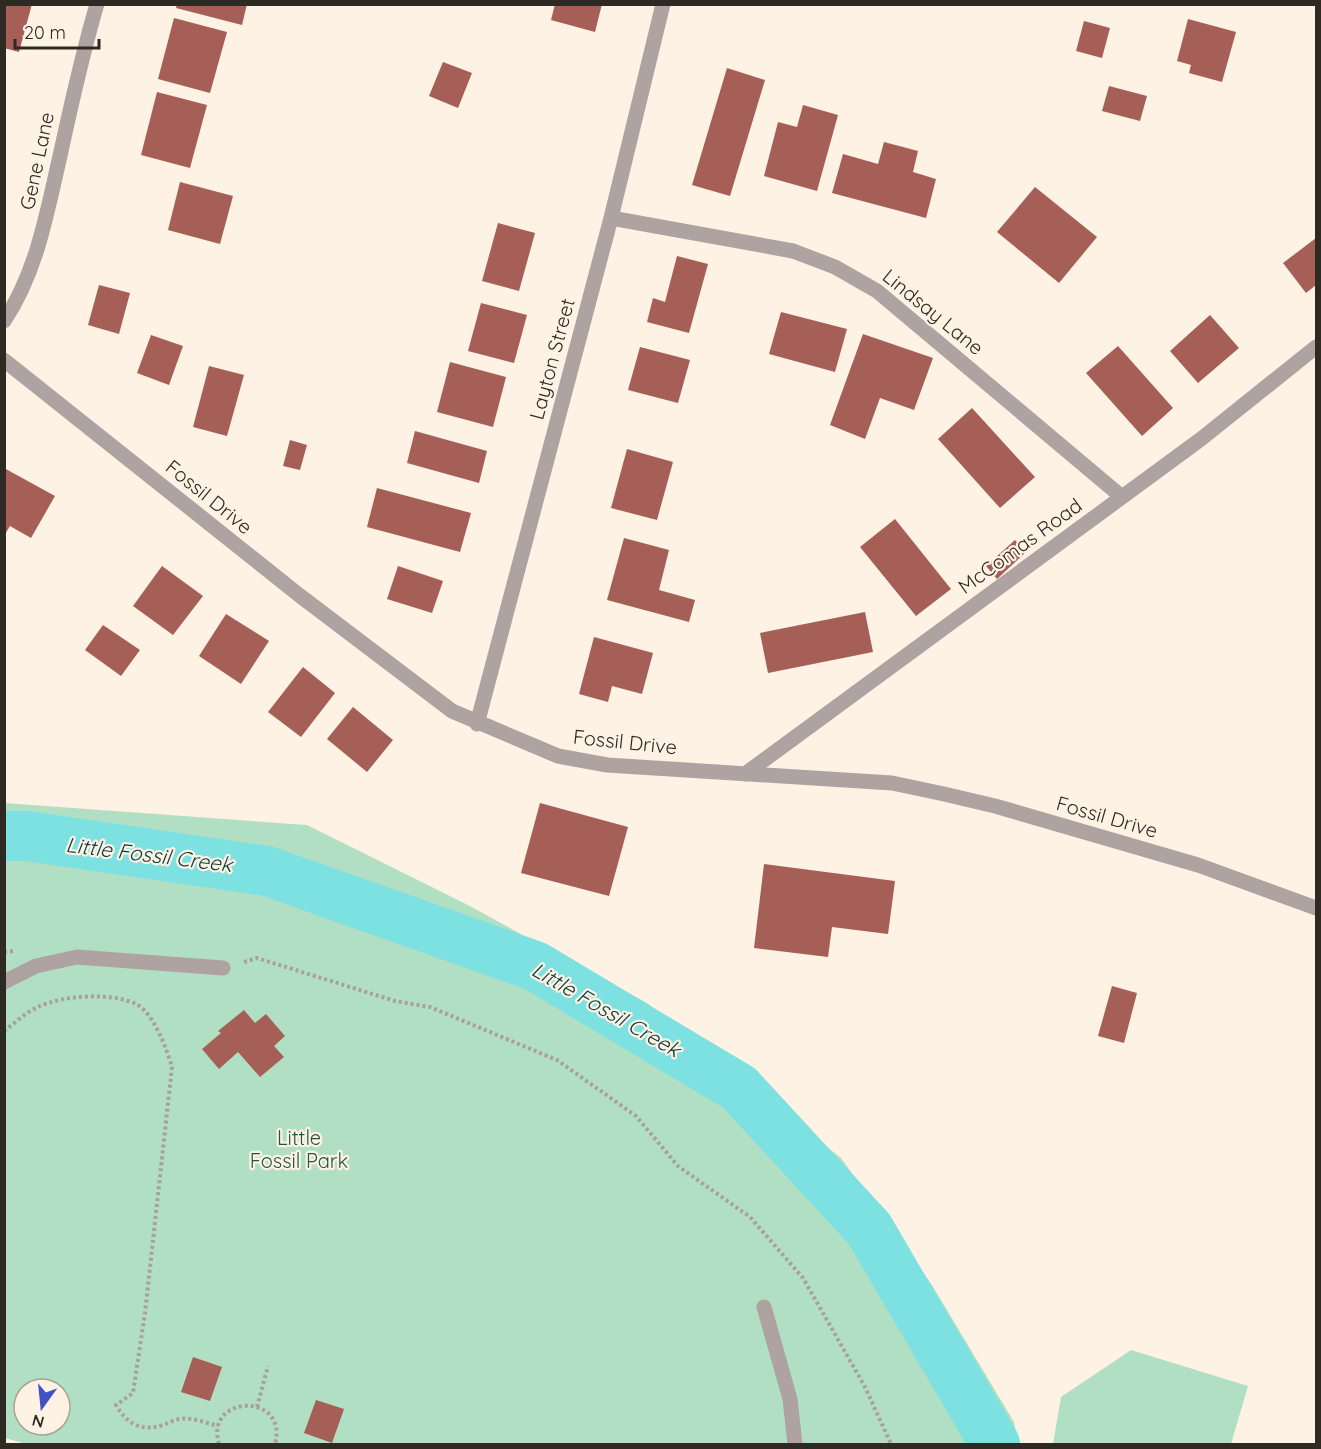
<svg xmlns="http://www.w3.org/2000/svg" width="1321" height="1449" font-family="Quicksand,sans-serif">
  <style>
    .green { fill: #b1dfc4; fill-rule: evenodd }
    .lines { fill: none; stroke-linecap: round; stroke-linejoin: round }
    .river { stroke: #7de0e1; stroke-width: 50 }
    .building { fill: #a65f56 }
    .path { stroke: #a9a196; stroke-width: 4; stroke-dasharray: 3 3; stroke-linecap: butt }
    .minor { stroke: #aea3a1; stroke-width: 15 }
    .labels { text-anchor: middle; stroke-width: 4.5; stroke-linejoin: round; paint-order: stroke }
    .street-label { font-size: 20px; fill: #2e2922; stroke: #fdf2e4 }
    .park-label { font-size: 20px; fill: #1f563b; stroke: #fdf2e4 }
    .water-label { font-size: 21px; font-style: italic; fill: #0a3b3b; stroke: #fdf2e4 }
  </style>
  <rect width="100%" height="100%" fill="#fdf2e4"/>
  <!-- green -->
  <path class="green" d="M4 803 307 825 468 905 647 1003 841 1158 932 1285 1014 1422 1018 1444H26L5 1438ZM24 1389H60V1425H24Z
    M1131 1350 1248 1386 1231 1444H1053L1061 1397Z"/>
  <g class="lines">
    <!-- river -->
    <path class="river" d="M4 836H27L267 871 535 966 739 1088 869 1229 995 1444"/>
  </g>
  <!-- building -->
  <path class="building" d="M4 4H32L19 52 4 48Z
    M177 4H247L242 25 176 8Z
    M555 4H602L595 32 551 20Z
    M174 18 227 32 210 93 158 79Z
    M1188 19 1236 32 1222 82 1189 73 1191 65 1177 61Z
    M1084 21 1110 28 1102 58 1076 51Z
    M443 62 472 73 458 108 429 96Z
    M727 68 765 80 730 196 692 185Z
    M1109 86 1147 96 1140 121 1102 111Z
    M157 92 207 105 190 168 141 155Z
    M803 105 838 115 817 191 764 176 778 122 797 127Z
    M884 142 918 151 913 172 936 179 926 218 832 193 843 154 878 164Z
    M180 182 233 196 220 244 168 230Z
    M1035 187 1097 237 1059 283 997 232Z
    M498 223 535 233 519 291 482 281Z
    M1316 238V285L1306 293 1283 263Z
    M677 256 708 264 689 333 647 322 653 298 665 302Z
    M99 285 130 293 119 334 88 325Z
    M481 303 527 315 514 363 468 351Z
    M781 312 847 329 835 372 769 354Z
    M1210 315 1239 348 1198 383 1170 351Z
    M863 334 933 358 914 410 880 398 865 439 830 425Z
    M151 335 183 346 169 385 137 373Z
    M1118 346 1173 408 1142 436 1086 373Z
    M640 347 690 360 678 403 628 390Z
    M450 362 506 377 493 427 437 412Z
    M209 366 244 375 227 436 193 427Z
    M972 408 1035 477 1000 508 938 439Z
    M415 431 487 451 479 483 407 463Z
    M290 440 307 445 300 470 283 466Z
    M627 449 673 462 657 520 611 508Z
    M4 468 55 496 31 538 10 526 4 536Z
    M377 488 471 513 460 552 367 527Z
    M895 519 951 589 916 616 860 547Z
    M624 538 669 550 659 590 695 600 689 622 607 600Z
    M1015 540 1026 552 997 579 986 566Z
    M162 566 203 596 173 635 133 606Z
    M398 566 443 581 432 613 387 599Z
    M865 612 873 652 768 673 760 633Z
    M226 614 269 641 241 684 199 656Z
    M103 625 140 650 121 676 85 650Z
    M594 637 653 653 642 694 612 686 608 702 579 694Z
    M303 667 335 693 301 737 268 712Z
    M353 707 393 740 367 772 327 739Z
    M540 803 628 827 609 896 521 873Z
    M764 864 895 881 888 934 832 927 828 957 754 948Z
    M1112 986 1137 993 1124 1043 1098 1036Z
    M244 1010 255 1023 266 1014 285 1036 274 1046 284 1057 260 1077 238 1052 219 1069 202 1049 221 1033 218 1031Z
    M193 1357 222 1367 210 1401 181 1392Z
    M316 1400 344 1409 332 1443 304 1433Z"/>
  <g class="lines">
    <!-- path -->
    <path class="path" d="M4 952 14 951
      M244 962 257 958 395 1001 430 1007 557 1060 636 1116 678 1166 750 1217 803 1278 865 1387 891 1444
      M4 1031C15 1023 26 1012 38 1007 64 995 110 992 136 1004 154 1013 167 1050 172 1067L145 1313 133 1393 116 1405C127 1424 141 1432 163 1425 169 1423 175 1419 181 1419 193 1417 206 1423 218 1426
      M257 1407 268 1366
      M219 1444C204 1394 289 1392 275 1444"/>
    <!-- minor -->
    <path class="minor" d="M611 218 793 251 835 267 877 291 1122 497
      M4 321C37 272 47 212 60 156 71 105 82 55 97 4
      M4 360 299 595 452 711 558 756 607 765 892 783 944 794 995 806 1198 865 1316 908
      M477 724 611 218 663 4
      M745 774 1201 439 1316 347
      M4 982 36 966 77 957 223 968
      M764 1307 790 1399 795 1444"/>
  </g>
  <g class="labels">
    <!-- street labels -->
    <g class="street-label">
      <text transform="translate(37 161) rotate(-78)" y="7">Gene Lane</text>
      <text transform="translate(933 312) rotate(39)" y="7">Lindsay Lane</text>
      <text transform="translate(552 359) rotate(-75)" y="7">Layton Street</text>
      <text transform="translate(209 497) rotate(39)" y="7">Fossil Drive</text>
      <text transform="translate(1020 546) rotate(-36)" y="7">McComas Road</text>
      <text transform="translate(625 742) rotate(6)" y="7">Fossil Drive</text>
      <text transform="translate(1107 817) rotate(16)" y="7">Fossil Drive</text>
    </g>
    <!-- park labels -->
    <g class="park-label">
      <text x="299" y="1145">Little<tspan x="299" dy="23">Fossil Park</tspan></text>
    </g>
    <!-- water labels -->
    <g class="water-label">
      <text transform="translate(149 855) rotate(7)" y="7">Little Fossil Creek</text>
      <text transform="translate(606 1010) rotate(30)" y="7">Little Fossil Creek</text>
    </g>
  </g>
  <!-- border -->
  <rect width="1321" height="1449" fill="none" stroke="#2e2922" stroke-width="12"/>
  <!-- north arrow -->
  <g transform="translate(42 1407) rotate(195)"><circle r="28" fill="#fdf2e4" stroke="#aaa296" stroke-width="1.5"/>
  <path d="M0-4.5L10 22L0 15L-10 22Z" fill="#4250c4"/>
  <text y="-9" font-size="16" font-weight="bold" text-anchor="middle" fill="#2e2922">N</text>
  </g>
  <!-- scale -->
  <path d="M15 39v9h84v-9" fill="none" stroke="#2e2922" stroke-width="3"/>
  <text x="24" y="39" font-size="18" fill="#2e2922" stroke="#fdf2e4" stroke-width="4.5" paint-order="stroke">20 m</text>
</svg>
